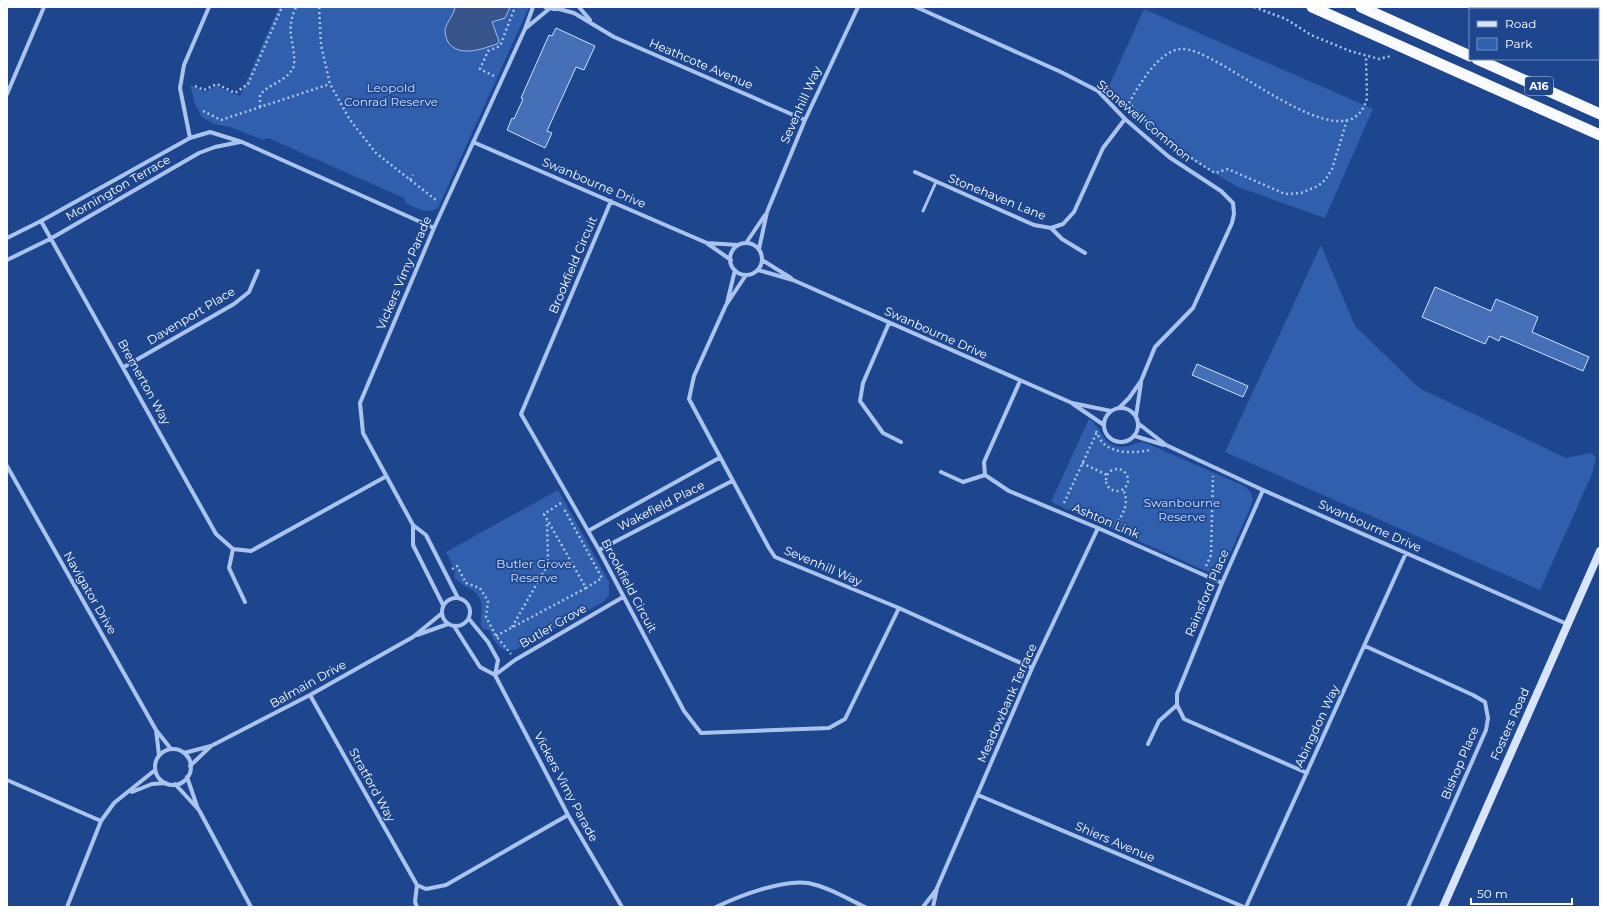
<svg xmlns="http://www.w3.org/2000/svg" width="1607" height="914" font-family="Montserrat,sans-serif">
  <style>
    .green { fill: #305fad }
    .water { fill: #37558b; stroke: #9fbeef }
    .building { fill: #4570b7; stroke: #d1e1fa }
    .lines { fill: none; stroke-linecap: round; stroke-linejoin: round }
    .path { stroke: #abc4ed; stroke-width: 2.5; stroke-dasharray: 2 3; stroke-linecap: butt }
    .service { stroke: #abc4ed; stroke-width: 3 }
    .minor { stroke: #abc4ed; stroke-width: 4 }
    .secondary { stroke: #d8e4fa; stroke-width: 8 }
    .trunk { stroke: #f8faff; stroke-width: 11 }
    .labels { text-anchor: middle; stroke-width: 3.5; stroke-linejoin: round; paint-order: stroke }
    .shield { fill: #1d468f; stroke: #bbc8dd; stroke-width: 1 }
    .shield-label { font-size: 11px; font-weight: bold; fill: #fff }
    .street-label { font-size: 12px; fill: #fff; stroke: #1d468f }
    .park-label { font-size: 12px; fill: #d1e1fa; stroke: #1d468f }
  </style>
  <rect width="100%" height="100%" fill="#1d468f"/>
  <!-- green -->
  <path class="green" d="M279 7H529L438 208C426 215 417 208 406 203L404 198 268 138 263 140 230 127 214 124 202 117 195 104 190 85 205 92 217 86 240 96Z
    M1144 9 1373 109 1325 218 1238 187 1162 143 1108 88Z
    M1321 245 1355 326 1419 388 1566 458 1591 453 1596 457 1592 474 1540 590 1225 452Z
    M1089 419C1103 429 1103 447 1121 447 1131 448 1136 440 1146 443L1242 485C1251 490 1255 496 1251 506L1224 567 1212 572 1206 571 1051 502Z
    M558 490 609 582V595L603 602 515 650C500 653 495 643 490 631L483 629C477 619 485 610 480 599 475 587 461 587 454 577L455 570 446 552Z"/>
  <!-- water -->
  <path class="water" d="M455 7H510L505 18 492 22 499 41 497 44C482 49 459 58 448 42 446 38 445 34 445 30 447 21 454 15 455 7Z"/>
  <!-- building -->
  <path class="building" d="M556 28 595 46 584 70 576 67 547 131 552 133 545 148 507 130 512 118 514 119 523 99 521 98 549 35 552 36Z
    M1435 287 1491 311 1496 299 1538 317 1532 332 1589 357 1583 371 1501 336 1499 341 1489 336 1485 344 1422 317Z
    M1197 364 1248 386 1243 397 1192 375Z"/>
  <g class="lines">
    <!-- path -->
    <path class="path" d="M319 7 321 45 330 84 350 120 376 153 436 200
      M1254 7 1286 19 1311 35 1350 51 1379 59 1391 56
      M494 76 480 69 488 51 500 46 515 7
      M195 86 204 90 217 84 235 93 248 84 282 7
      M260 107V95C271 82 287 82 294 66 296 42 284 33 296 7
      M203 111 221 120 330 84
      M1347 120 1332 169 1326 179 1318 186 1301 193 1285 194 1228 169 1215 173C1179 151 1157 134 1129 103 1139 85 1158 52 1180 49 1217 44 1348 172 1367 98L1366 57
      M410 180 413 175
      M1096 431C1098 435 1101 442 1104 444 1115 454 1137 453 1150 450
      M1082 463 1107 475
      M1106 480a11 11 0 1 1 22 0a11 11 0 1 1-22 0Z
      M561 503 544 514 586 588 602 578 563 507
      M1064 503 1097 432
      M1116 526C1123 512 1130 505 1123 489
      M1206 566 1211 555 1213 476
      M452 569 457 566 466 583 480 588 488 601 486 617 496 636 511 654
      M512 627 547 566 548 558 547 521
      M496 636 586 588"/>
    <!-- service -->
    <path class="service" d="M923 211 936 182"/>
    <!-- minor -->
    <path class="minor" d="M545 7 554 9 561 8
      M579 7 590 20
      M916 7 1061 72 1098 91 1125 119 1169 157 1221 191 1233 203 1234 214 1232 223 1193 308 1155 347 1141 381 1129 398 1119 408
      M559 9 574 13 614 37 805 120
      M526 28 549 9
      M7 94 44 7
      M190 138 180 88 184 65 209 7
      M473 142 707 243 738 245
      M915 172 1034 225 1051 228 1063 224 1074 212 1103 148 1125 119
      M611 201 521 414 599 550 684 711 701 733 829 728 845 719 899 608
      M41 221 216 534 233 549 251 551 385 477
      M1051 228 1062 239 1085 253
      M7 238 41 221 190 138 210 132 242 142 434 228
      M746 243 765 215
      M730 259a16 16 0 1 1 32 0a16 16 0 1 1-32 0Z
      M708 244 731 260
      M759 249 767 212 805 120 858 7
      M7 260 50 239 199 153 215 147 240 142
      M762 260 791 278
      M758 270 793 280 1072 403 1111 411
      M746 275 726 305 694 376 689 399 769 548 775 557 899 608 1032 668
      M727 303 735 270
      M889 323 863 383 860 401 883 433 901 442
      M124 367 234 304 249 292 258 271
      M1020 381 984 462 985 475 1009 491 1098 528 1222 583
      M1073 404 1104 425
      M1104 425a17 17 0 1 1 34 0a17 17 0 1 1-34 0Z
      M1136 416 1141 383
      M1139 424 1166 445 1263 490 1567 624
      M1135 436 1164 445
      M7 466 156 730 171 749
      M941 472 963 482 985 475
      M1263 490 1222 583 1177 694V705L1184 719 1307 773
      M413 525V545L443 605
      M588 531 719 458
      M233 549 229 568 245 602
      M599 550 732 481
      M442 612a14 14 0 1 1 28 0a14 14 0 1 1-28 0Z
      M458 598 426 535 413 525 363 433 360 403 434 228 525 29 533 7
      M469 619 488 642 498 660 495 675
      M454 626 480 667 495 675 568 815 622 907
      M417 635 448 624
      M1365 646 1473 695 1485 702 1488 718 1486 730 1408 907
      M495 675 515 660 623 597
      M310 695 417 885 426 889 446 885 568 815
      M156 730 159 755
      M1148 744 1159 721 1177 705
      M155 767a18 18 0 1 1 36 0a18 18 0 1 1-36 0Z
      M184 753 211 746 310 695 413 637 441 614
      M190 766 211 746
      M187 777 198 809
      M7 780 101 821
      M175 784 199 810 251 907
      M132 792 152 784 166 783
      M978 795 1244 907
      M417 885 415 902 417 907
      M67 907 101 821 114 803 155 770
      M716 907C739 896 783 879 808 883 828 887 846 898 865 907
      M923 907 936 890
      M933 907 937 888 1032 668 1098 528
      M1246 907 1406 553"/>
    <!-- secondary -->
    <path class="secondary" d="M1443 907 1600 551"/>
    <!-- trunk -->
    <path class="trunk" d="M1312 7 1600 135
      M1361 7 1470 56
      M1477 59 1600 114"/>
  </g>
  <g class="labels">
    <!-- shield labels -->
    <rect class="shield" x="1525" y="77" width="28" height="18" rx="3"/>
    <g class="shield-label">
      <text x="1539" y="90">A16</text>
    </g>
    <!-- street labels -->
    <g class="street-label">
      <text transform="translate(701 64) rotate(23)" y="4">Heathcote Avenue</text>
      <text transform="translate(801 105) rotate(-66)" y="4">Sevenhill Way</text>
      <text transform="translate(1144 121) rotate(40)" y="4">Stonewell Common</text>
      <text transform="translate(594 183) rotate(23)" y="4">Swanbourne Drive</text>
      <text transform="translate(118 188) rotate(-30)" y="4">Mornington Terrace</text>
      <text transform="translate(997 197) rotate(22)" y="4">Stonehaven Lane</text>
      <text transform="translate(573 265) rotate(-67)" y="4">Brookfield Circuit</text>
      <text transform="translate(404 273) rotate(-67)" y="4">Vickers Vimy Parade</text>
      <text transform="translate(191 316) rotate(-31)" y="4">Davenport Place</text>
      <text transform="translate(936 333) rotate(24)" y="4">Swanbourne Drive</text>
      <text transform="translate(144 382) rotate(61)" y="4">Bremerton Way</text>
      <text transform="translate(661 506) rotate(-27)" y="4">Wakefield Place</text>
      <text transform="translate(1106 521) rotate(23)" y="4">Ashton Link</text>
      <text transform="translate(1370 526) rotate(24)" y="4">Swanbourne Drive</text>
      <text transform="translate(823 566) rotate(23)" y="4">Sevenhill Way</text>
      <text transform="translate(629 586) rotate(62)" y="4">Brookfield Circuit</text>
      <text transform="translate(90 593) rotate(60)" y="4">Navigator Drive</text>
      <text transform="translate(1207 593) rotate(-67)" y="4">Rainsford Place</text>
      <text transform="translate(553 626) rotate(-30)" y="4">Butler Grove</text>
      <text transform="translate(308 684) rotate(-29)" y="4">Balmain Drive</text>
      <text transform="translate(1007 703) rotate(-66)" y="4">Meadowbank Terrace</text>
      <text transform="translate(1510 724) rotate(-66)" y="4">Fosters Road</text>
      <text transform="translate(1317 726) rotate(-65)" y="4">Abingdon Way</text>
      <text transform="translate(1460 763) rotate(-67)" y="4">Bishop Place</text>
      <text transform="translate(372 785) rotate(61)" y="4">Stratford Way</text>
      <text transform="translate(566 787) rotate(62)" y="4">Vickers Vimy Parade</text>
      <text transform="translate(1115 842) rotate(23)" y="4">Shiers Avenue</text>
    </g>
    <!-- park labels -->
    <g class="park-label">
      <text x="391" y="92">Leopold<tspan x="391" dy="14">Conrad Reserve</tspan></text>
      <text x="1182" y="507">Swanbourne<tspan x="1182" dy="14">Reserve</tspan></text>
      <text x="534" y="568">Butler Grove<tspan x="534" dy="14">Reserve</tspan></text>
    </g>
  </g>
  <!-- border -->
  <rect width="1607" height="914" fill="none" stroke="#ffffff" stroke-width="16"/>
  <!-- legend -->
  <rect x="1469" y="8" width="130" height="52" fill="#1d468f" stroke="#7790bc"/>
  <rect x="1477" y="21" width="20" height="6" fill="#d8e4fa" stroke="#7790bc"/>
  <text x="1505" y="28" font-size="12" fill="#ffffff">Road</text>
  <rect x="1477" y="38" width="20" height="12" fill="#305fad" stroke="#7790bc"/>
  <text x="1505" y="48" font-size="12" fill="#ffffff">Park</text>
  <!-- scale -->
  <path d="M1471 898v6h101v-6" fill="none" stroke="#ffffff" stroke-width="2"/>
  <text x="1477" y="898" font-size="12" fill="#ffffff" stroke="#1d468f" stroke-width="3" paint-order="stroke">50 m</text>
</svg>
